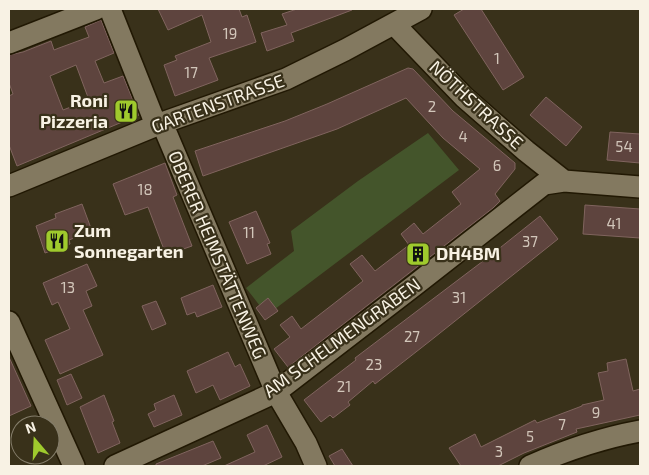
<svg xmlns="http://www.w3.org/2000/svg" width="649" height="475" font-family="'Exo 2',sans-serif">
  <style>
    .green { fill: #44552b }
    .building { fill: #5e443e; stroke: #80645e; fill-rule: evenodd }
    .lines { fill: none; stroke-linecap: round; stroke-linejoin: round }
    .street-casing { stroke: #211803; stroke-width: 24 }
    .street { stroke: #837960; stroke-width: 21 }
    .labels { text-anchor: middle; stroke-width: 4.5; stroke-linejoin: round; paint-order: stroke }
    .number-label { font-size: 15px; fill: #d2c6ba }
    .poi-label { font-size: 18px; font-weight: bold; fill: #f8f2e4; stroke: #39311a; text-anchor: start }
    .street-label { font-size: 18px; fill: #f8f2e4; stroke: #39311a }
  </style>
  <rect width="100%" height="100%" fill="#39311a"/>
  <!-- green -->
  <path class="green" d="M428 133 459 170 267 315 246 288 294 251 291 231 358 181Z"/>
  <!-- building -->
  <path class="building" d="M158 9H239L242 17 247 15 256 42 209 58 218 80 175 96 164 65 177 60 175 56 211 42 202 15 168 30Z
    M297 9H352V10L291 33 294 41 267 51 261 33 287 25 282 14Z
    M464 9H481L524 77 503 90 454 15Z
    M101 20 114 53 95 61 104 83 123 76 139 115 17 166 9 145V96L13 94 9 83V55L23 52 51 41 54 50 59 48 89 37 85 27ZM76 65 89 100 63 110 50 76Z
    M408 68 413 69 453 111 515 163V169L495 194 500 201 493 208 288 367 274 349 290 337 280 325 292 316 301 329 363 281 350 264 362 255 375 271 409 245 401 234 414 223 423 234 461 204 452 192 480 169 443 138 406 98 337 129 203 176 195 151 285 121 327 104Z
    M546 97 582 127 566 146 530 115Z
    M610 132 640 134V163L607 160Z
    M165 163 177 195 173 197 192 246 166 255 148 207 125 215 113 184Z
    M82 204 92 231 69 240 70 244 45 253 36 226 56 218 55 214Z
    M585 205 640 209V238L583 234Z
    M256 211 270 243 267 244 271 254 247 264 229 222Z
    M540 216 558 239 430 341 375 384 373 381 348 402 350 405 333 418 330 415 321 422 304 400 356 360 355 358 491 255Z
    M87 264 97 286 86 291 92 306 83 310 103 355 60 374 45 340 70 329 58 302 52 305 43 283Z
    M213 285 222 307 197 317 195 312 187 315 181 298Z
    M268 298 278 311 265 320 256 308Z
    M156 301 166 324 152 330 142 306Z
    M228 352 235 367 240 364 250 386 220 400 213 385 196 393 187 371Z
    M9 357 31 406 9 416Z
    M626 359 633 391 640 389V415L576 429 577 432 524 453 498 466H461L449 448 475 434 481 447 535 420 537 423 582 406V405L604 400 598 373 608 371 607 363Z
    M71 374 82 398 67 405 57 380Z
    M104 395 114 421 112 422 120 443 98 453 80 407Z
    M174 395 182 415 154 427 148 414 156 410 154 404Z
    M267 425 282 457 263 466H224L255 452 247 435Z
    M213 441 221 458 202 466H156V464Z
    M342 449 353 466H335L329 456Z"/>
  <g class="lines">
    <!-- street casing -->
    <g class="street-casing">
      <path id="street" d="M110 9 156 125
        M394 24 464 97 526 151 564 181
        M9 43 96 9
        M162 123 276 392 306 443 316 466
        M9 186 162 123 286 79 345 50 421 9
        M9 322 74 466
        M115 466 276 392 415 285 544 184 564 181 640 187
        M530 466C566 450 602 438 640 431"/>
    </g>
    <!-- street -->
    <use href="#street" class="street"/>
  </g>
  <!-- icons -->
  <defs>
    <g id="restaurant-square" transform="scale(1.25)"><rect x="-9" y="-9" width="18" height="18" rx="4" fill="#9fca2d" stroke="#39311a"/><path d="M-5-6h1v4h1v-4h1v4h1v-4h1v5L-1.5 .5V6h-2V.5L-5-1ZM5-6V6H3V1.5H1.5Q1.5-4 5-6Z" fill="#111"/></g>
    <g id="building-square" transform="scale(1.25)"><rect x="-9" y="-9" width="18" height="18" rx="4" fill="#9fca2d" stroke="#39311a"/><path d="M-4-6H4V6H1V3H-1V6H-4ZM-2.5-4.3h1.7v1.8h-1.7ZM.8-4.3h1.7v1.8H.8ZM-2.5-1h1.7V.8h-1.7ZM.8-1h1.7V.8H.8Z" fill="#111"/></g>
  </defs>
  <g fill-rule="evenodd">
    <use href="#restaurant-square" x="126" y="111"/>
    <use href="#restaurant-square" x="57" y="241"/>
    <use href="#building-square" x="418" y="254"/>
  </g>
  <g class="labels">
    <!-- number labels -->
    <g class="number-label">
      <text x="230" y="39">19</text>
      <text x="497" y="64">1</text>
      <text x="191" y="78">17</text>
      <text x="432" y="112">2</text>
      <text x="463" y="142">4</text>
      <text x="624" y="152">54</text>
      <text x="497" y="171">6</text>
      <text x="145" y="195">18</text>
      <text x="614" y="229">41</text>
      <text x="249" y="238">11</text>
      <text x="530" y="247">37</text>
      <text x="68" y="293">13</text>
      <text x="459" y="303">31</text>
      <text x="412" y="342">27</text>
      <text x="374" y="370">23</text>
      <text x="344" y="392">21</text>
      <text x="596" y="418">9</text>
      <text x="562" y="430">7</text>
      <text x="530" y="442">5</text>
      <text x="499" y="457">3</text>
    </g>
    <!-- poi labels -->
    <g class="poi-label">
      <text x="108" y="107" text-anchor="end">Roni<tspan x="108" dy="21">Pizzeria</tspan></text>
      <text x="74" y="237">Zum<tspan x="74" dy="21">Sonnegarten</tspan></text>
      <text x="436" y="260">DH4BM</text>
    </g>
    <!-- street labels -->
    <g class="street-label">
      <text transform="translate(218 104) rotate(-20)" y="6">GARTENSTRASSE</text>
      <text transform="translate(476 105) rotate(43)" y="6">NÖTHSTRASSE</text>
      <text transform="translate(217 255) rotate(67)" y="6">OBERER HEIMSTÄTTENWEG</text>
      <text transform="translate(342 338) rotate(-36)" y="6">AM SCHELMENGRABEN</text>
    </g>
  </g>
  <!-- border -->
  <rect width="649" height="475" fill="none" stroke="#f8f2e4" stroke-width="20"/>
  <!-- north arrow -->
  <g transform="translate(35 440) rotate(341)"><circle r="24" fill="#39311a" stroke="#857e6b"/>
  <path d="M0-4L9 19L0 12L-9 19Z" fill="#9fca2d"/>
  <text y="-8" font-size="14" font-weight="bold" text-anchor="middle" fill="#f8f2e4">N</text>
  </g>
</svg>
